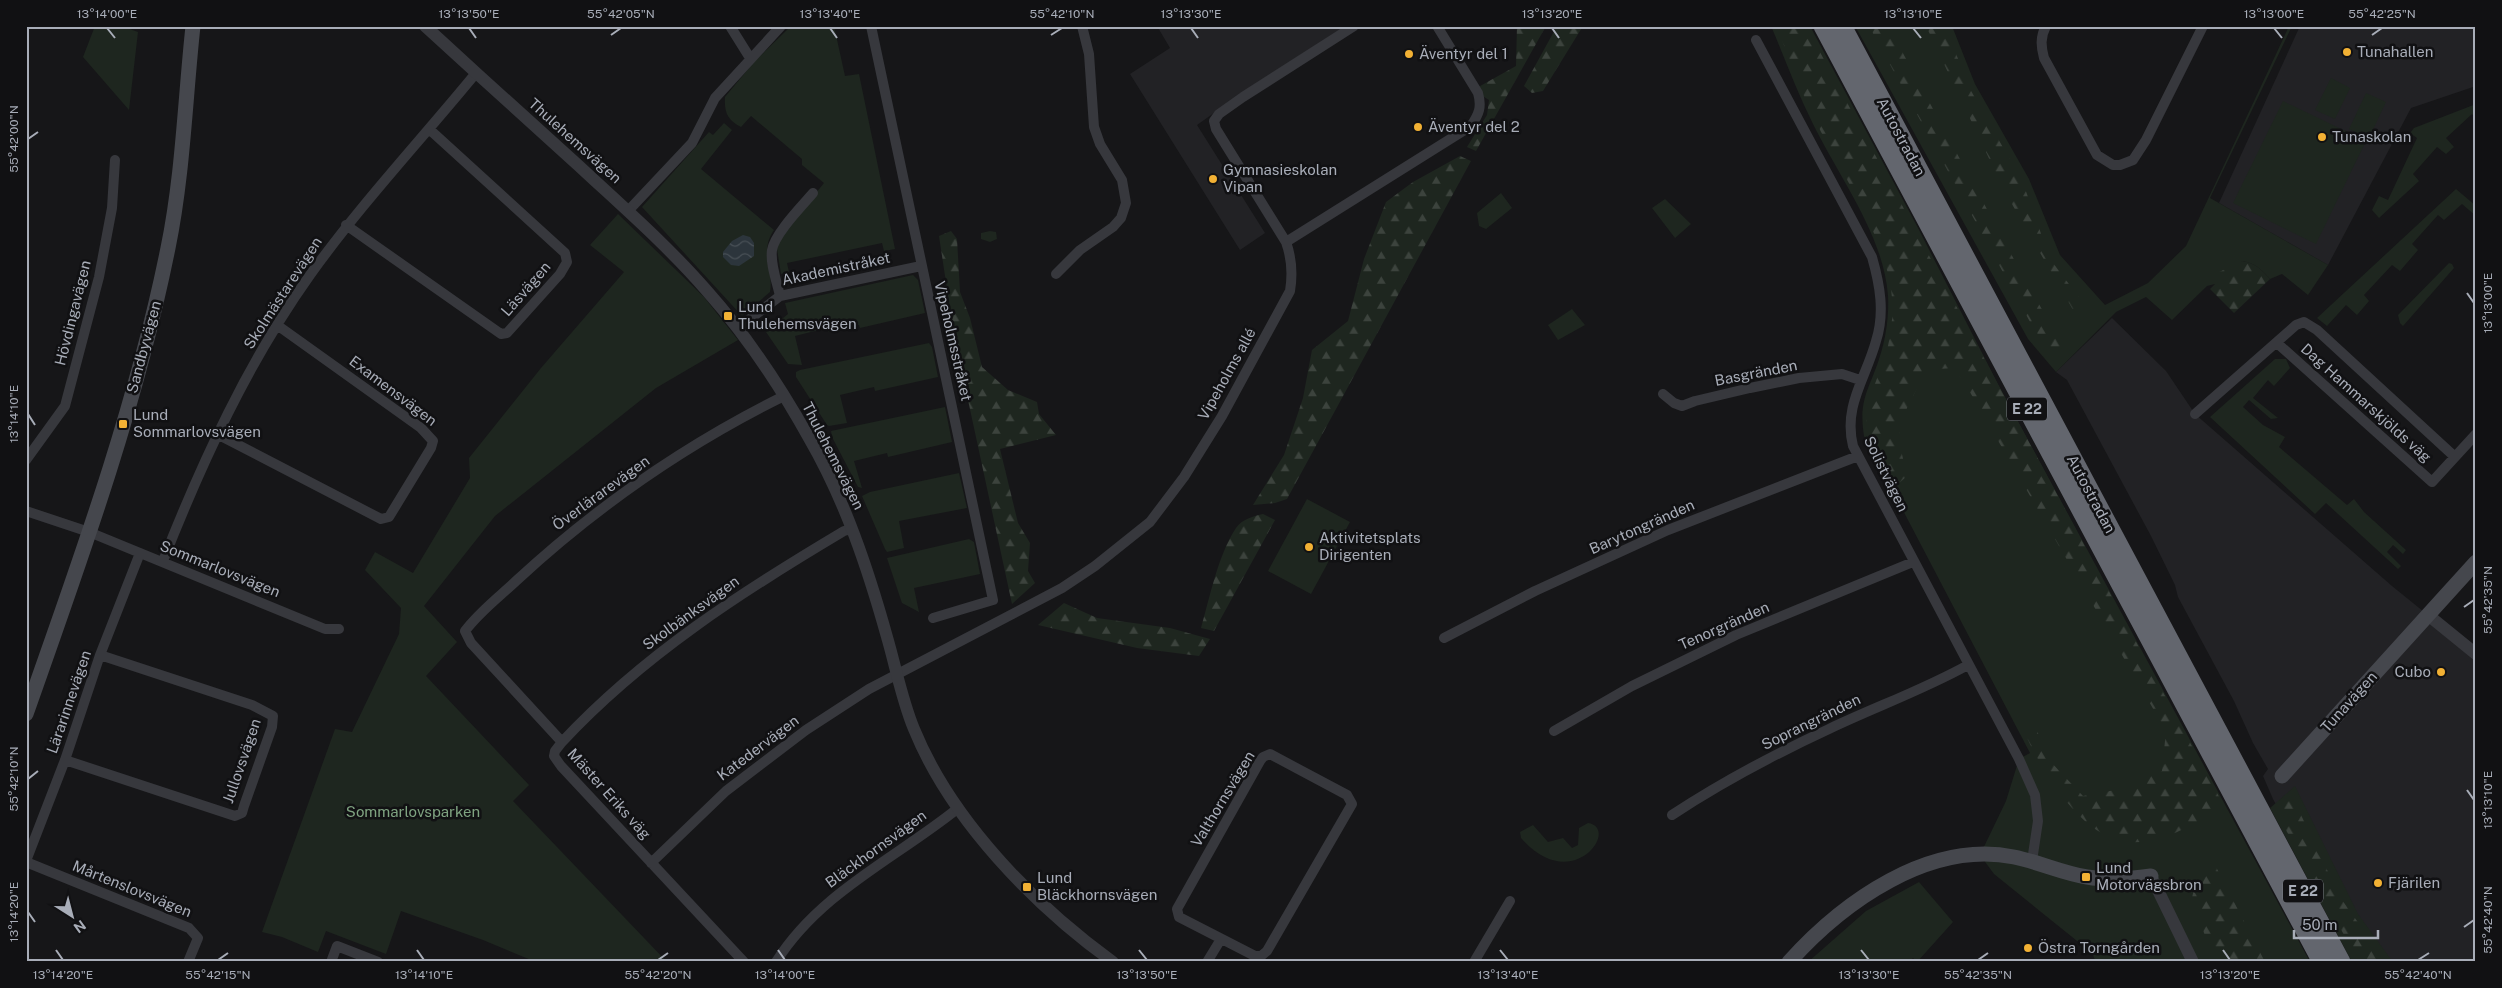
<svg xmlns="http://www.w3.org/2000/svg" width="2502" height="988" font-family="'Public Sans',sans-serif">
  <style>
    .built { fill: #222225 }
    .green { fill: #1e261f }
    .forest { fill: url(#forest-firs) }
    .water { fill: url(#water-waves) }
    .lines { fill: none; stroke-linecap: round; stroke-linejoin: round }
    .minor { stroke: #37383d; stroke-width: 10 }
    .tertiary { stroke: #37383d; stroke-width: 12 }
    .secondary { stroke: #45474d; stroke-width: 15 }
    .motorway { stroke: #63666e; stroke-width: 19 }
    .ticks { fill: none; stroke: #a8adb8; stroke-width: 2 }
    .poi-dot { fill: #f2b134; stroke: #111113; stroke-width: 2 }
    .labels { text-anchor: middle; stroke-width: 5; stroke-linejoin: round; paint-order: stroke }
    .shield { fill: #111113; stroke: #7b7e86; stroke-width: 1 }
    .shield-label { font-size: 14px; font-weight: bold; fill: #a8adb8 }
    .poi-label { font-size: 15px; fill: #a8adb8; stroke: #111113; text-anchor: start }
    .street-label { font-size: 15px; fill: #a8adb8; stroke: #111113 }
    .park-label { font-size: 15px; fill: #7fa381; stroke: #111113 }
    .neatline { fill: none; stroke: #a8adb8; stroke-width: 2 }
    .ticks-label { font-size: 12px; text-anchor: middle; fill: #a8adb8 }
  </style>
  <defs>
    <pattern id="forest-firs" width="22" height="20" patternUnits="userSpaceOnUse" patternTransform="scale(1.25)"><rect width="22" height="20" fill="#1e261f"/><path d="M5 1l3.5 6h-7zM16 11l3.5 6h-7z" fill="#3c433d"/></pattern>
    <pattern id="water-waves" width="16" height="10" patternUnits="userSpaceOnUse" patternTransform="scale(1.25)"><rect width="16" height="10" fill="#2c353c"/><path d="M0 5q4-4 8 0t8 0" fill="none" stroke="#485056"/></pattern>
  </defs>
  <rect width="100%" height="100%" fill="#161618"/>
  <!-- built -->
  <path class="built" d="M1157 26H1345L1249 88 1197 125 1265 233 1240 250 1130 74 1170 48Z
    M2300 26H2476V86L2411 108 2328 265 2219 203Z
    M2112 318 2166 371 2195 414 2392 586 2476 654V962H2362L2273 799 2263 776 2268 769 2253 743 2234 701 2178 597 2175 585 2151 536 2067 380 2056 372Z"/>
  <!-- green -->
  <path class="green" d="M95 26H121L138 32 129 110 83 57Z
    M834 26 845 76 859 74 895 249 884 251 882 243 787 263 789 272 781 274 777 249 781 236 824 183 802 165V159L751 116 741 127C728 120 724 113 725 97L754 62 790 27Z
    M1771 26H1810L1917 226 2000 388 2310 962H2096L2092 953 1994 874 1980 855 2006 801 2019 759 2030 753 1864 436C1858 398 1870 389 1880 356 1886 337 1889 316 1888 296 1884 236 1839 177 1813 124 1797 92 1785 59 1771 26Z
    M1855 26H1952L1975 84 2029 179 2060 255 2105 305 2148 283 2186 246 2277 52 2289 26H2292L2210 198 2328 265 2308 295 2282 274 2270 279C2261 269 2255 263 2242 261L2215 284 2207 286 2172 320 2146 297 2116 312 2056 372 2028 339Z
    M2331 78 2350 88 2335 119 2315 110Z
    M2366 93 2386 102 2369 138 2349 129Z
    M2283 101 2366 141 2316 244 2233 203Z
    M2476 104V119L2472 114 2446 138 2454 147 2446 154 2437 147 2413 174 2419 181 2379 218 2372 210 2379 196 2388 200 2417 138 2410 133 2414 128Z
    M724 123 732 130 701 169 774 230C759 251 774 270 770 292L742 316 642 207 709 132 713 135Z
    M2456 189 2476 206V216L2462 204 2444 220 2438 215 2412 244 2418 250 2400 271 2392 265 2364 295 2369 301 2357 315 2346 305 2327 326 2317 318Z
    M1501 193 1512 208 1486 229 1479 226 1477 213Z
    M1665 199 1691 224 1675 238 1652 208Z
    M618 214 704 297 738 340 656 388 495 516 424 606 457 642 426 676 529 785 513 801 667 962H536L483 940 401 911 386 954 326 931 318 952 282 937 262 932 335 729 352 732 399 634 401 608 365 570 375 552 413 573 470 478 469 458 541 368 624 272 590 245Z
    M990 231 996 232 997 239 990 242 981 239V233Z
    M2449 263 2452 264 2454 268 2403 326 2400 323 2398 315Z
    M913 275 918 280 925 313 860 328 859 325 828 332 827 328 795 336 802 365 788 364 766 332 788 314 785 303Z
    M1572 309 1585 325 1558 340 1548 325Z
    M929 343 932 347 938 377 875 391 874 387 840 395 847 423 829 426 827 425 796 377V372L800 370Z
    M2275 359H2286L2290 368 2274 386 2268 380 2253 398 2278 418 2271 419 2249 400 2243 407 2263 425 2285 437 2279 447 2347 505 2354 499 2364 512 2406 550 2403 554 2393 545 2387 552 2401 566 2398 569 2326 503 2315 514 2210 417Z
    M945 407 952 442 888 457 887 453 854 461 862 488 858 487 832 437 831 431Z
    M959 473 967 508 899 521 904 548 887 552 885 549 862 496 870 492Z
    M1307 499 1350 522 1311 594 1268 571Z
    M969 539 974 542 980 574 914 588 919 612 902 603 887 558Z
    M2295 786 2358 914 2393 962H2352L2270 808Z
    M1588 823C1621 828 1572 897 1521 838L1520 832 1533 825 1548 842 1563 838 1572 848 1578 845 1579 828Z
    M1919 882 1953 922 1917 962 1913 958 1909 962H1808L1866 911Z"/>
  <!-- forest -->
  <path class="forest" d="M1517 26H1546L1476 151 1467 147 1487 115 1489 100 1473 90 1516 66Z
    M1557 26H1583L1543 91 1532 93 1524 86Z
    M1776 26H1806L2224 806C2197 823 2161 845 2128 842 2080 839 2035 761 2020 721L2036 728 2048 759 2083 796 2126 788 2162 771 2166 731 1967 387 1954 368 1938 369 1921 380 1907 408 1898 437 1907 476 1897 485C1888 479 1884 471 1879 461 1852 411 1876 393 1888 346 1892 328 1894 308 1891 290 1884 235 1842 174 1817 124 1801 93 1790 58 1776 26Z
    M1869 26H1892L1898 44 2017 265 2062 345 2056 354 2035 331Z
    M1926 26H1945L1970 89 2023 183 2050 259 2084 304 2076 315 2005 192Z
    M1460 156 1471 161 1287 499 1275 503 1253 505 1284 455 1303 398 1312 350 1348 321 1364 259 1386 202 1413 182Z
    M951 231 957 239 960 292 970 318 982 367 1008 390 1037 402 1039 414 1056 435 1000 449 1018 523 1030 543 1028 571 1035 583 1012 604 954 335 939 236Z
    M2242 261C2255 263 2261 269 2270 279L2234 313 2210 289 2215 284 2213 275Z
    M1263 514 1275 520 1214 631 1201 628C1210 597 1218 555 1236 528 1242 519 1254 516 1263 514Z
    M1064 603 1097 618 1170 628 1210 639 1199 656 1137 648 1038 625Z
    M2291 794 2340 897 2386 962H2359L2276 812Z
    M2215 865 2265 962H2214L2192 898 2195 884Z"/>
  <!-- water -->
  <path class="water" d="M743 235 750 237 754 243V256L739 266 731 265 723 257V252L732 241Z"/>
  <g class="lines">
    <!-- minor -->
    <path class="minor" d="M730 26 750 58
      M871 26 993 600 933 618
      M2046 26C2040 37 2041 47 2044 58L2097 155 2113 165H2120L2133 160 2146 140 2203 26
      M1756 40 1872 257C1880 285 1885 313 1876 341 1866 378 1843 406 1853 446L2019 759 2035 795 2038 821 2032 861
      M628 211 692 143 715 98 781 26
      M346 225 501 334 507 333 560 274 567 262 565 253 429 129
      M1286 242 1471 126C1479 114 1482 107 1478 93L1437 26
      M1056 274 1080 250 1113 227 1121 218 1126 203 1122 180 1100 144 1094 127 1089 54 1082 26
      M780 296C777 282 770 264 772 250 775 233 802 206 813 193
      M738 328 780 296 921 266
      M2277 343 2432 482 2476 434
      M1663 394 1674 403 1682 406 1695 401 1750 388 1799 378 1842 374 1860 380
      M2195 414 2296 325 2304 322 2317 330 2455 457
      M219 435 381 519 389 517 431 448 433 441 421 428 277 325
      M26 460 65 406 99 277 112 208 115 160
      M26 511 89 532 325 629H339
      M163 561C202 462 248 362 310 275 361 204 421 140 476 73
      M1444 638 1535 591 1668 530 1858 456
      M1554 731 1632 686 1736 635 1913 562
      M562 742C643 655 743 591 844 531L852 529
      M1270 754 1347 795 1352 804 1267 951 1261 956H1255L1179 917 1177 909 1260 761 1263 757Z
      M65 760 235 816 242 813 244 806 272 727 273 716 252 705 100 655
      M1672 815C1722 782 1775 754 1829 729 1875 707 1923 690 1968 665
      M26 861 65 760 100 655 140 553
      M26 862 189 928 198 938 188 962
      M651 863 726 791 806 730 869 689 1062 588 1095 566 1150 522 1184 477 1222 416 1290 291C1293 273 1292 259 1286 242L1216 129 1214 121 1219 114 1243 97 1354 26
      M331 962 337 946 378 962
      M744 962 561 766 554 756 555 751 562 742 471 643 465 631C479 612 499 597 516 581 596 507 687 444 784 396
      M776 962C819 893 896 858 957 809
      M1207 962 1221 939
      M1474 962 1510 901"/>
    <!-- tertiary -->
    <path class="tertiary" d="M425 26C476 73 528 120 579 166 623 207 668 246 707 291 747 336 780 386 809 438 845 500 868 569 887 637 896 668 902 700 914 729 951 820 1034 905 1113 962
      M2428 615 2476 654
      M2151 876 2193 962"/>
    <!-- secondary -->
    <path class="secondary" d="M26 714C80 561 136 407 168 248 183 175 185 100 193 26
      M2282 776 2476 562
      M1789 962C1843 902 1929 840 2014 857 2039 862 2062 873 2087 877 2109 881 2130 879 2151 876"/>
    <!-- motorway -->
    <path class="motorway" d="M1823 26 2322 962
      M1842 26 2341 962"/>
  </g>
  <!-- ticks -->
  <path class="ticks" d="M107 28 115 38M469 28 476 38M830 28 837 38M1191 28 1198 38M1552 28 1559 38M1913 28 1921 38M2274 28 2282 38M611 35 621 28M1051 35 1062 28M2372 35 2382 28M28 139 38 132M2467 293 2474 303M28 414 35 425M2464 607 2474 600M28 779 38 771M2467 790 2474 800M28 912 35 922M2464 927 2474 920M56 950 63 960M417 950 424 960M778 950 785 960M1139 950 1147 960M1500 950 1508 960M1861 950 1869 960M2223 950 2230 960M218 960 228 953M658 960 668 953M1978 960 1988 953M2418 960 2429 953"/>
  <!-- markers -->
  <g class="poi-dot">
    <circle cx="2347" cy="52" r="5"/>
    <circle cx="1409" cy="54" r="5"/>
    <circle cx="1418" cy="127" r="5"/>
    <circle cx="2322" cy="137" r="5"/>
    <circle cx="1213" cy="179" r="5"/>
    <rect x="723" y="311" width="10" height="10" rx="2.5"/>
    <rect x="118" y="419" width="10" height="10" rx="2.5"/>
    <circle cx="1309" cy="547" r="5"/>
    <circle cx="2441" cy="672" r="5"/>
    <rect x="2081" y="872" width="10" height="10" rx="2.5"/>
    <circle cx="2378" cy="883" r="5"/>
    <rect x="1022" y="882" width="10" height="10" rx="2.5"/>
    <circle cx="2028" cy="948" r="5"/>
  </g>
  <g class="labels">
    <!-- shield labels -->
    <g class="shield">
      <rect x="2007" y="397.5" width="40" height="23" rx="4"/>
      <rect x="2283" y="879.5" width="40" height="23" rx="4"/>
    </g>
    <g class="shield-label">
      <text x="2027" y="414">E 22</text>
      <text x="2303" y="896">E 22</text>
    </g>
    <!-- poi labels -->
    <g class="poi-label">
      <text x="2357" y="57">Tunahallen</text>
      <text x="1419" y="59">Äventyr del 1</text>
      <text x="1428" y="132">Äventyr del 2</text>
      <text x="2332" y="142">Tunaskolan</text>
      <text x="1223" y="175">Gymnasieskolan<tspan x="1223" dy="17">Vipan</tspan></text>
      <text x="738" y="312">Lund<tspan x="738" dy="17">Thulehemsvägen</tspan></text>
      <text x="133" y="420">Lund<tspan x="133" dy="17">Sommarlovsvägen</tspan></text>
      <text x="1319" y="543">Aktivitetsplats<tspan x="1319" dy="17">Dirigenten</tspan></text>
      <text x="2431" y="677" text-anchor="end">Cubo</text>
      <text x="2096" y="873">Lund<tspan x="2096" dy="17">Motorvägsbron</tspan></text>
      <text x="1037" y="883">Lund<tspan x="1037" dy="17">Bläckhornsvägen</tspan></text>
      <text x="2388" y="888">Fjärilen</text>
      <text x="2038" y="953">Östra Torngården</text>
    </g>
    <!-- street labels -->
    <g class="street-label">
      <text transform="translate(1901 137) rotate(62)" y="5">Autostradan</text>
      <text transform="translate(575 141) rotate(42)" y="5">Thulehemsvägen</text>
      <text transform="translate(836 269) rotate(-12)" y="5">Akademistråket</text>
      <text transform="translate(526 289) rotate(-49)" y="5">Läsvägen</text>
      <text transform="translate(283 293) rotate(-57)" y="5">Skolmästarevägen</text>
      <text transform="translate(73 313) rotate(-76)" y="5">Hövdingavägen</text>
      <text transform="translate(953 341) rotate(77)" y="5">Vipeholmsstråket</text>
      <text transform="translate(144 347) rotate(-75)" y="5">Sandbyvägen</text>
      <text transform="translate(1756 373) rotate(-11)" y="5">Basgränden</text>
      <text transform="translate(1227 374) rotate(-61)" y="5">Vipeholms allé</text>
      <text transform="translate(393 391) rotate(37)" y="5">Examensvägen</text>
      <text transform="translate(2366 403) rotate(42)" y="5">Dag Hammarskjölds väg</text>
      <text transform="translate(833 456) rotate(63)" y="5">Thulehemsvägen</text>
      <text transform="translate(1886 474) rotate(64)" y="5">Solistvägen</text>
      <text transform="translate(601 493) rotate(-36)" y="5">Överlärarevägen</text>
      <text transform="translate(2091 494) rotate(62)" y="5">Autostradan</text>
      <text transform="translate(1642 527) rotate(-24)" y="5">Barytongränden</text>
      <text transform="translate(220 569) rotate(22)" y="5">Sommarlovsvägen</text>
      <text transform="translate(691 613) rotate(-36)" y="5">Skolbänksvägen</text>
      <text transform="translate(1724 626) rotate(-24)" y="5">Tenorgränden</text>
      <text transform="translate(69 702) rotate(-71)" y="5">Lärarinnevägen</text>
      <text transform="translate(2349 702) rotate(-48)" y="5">Tunavägen</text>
      <text transform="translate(1811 722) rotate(-26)" y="5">Soprangränden</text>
      <text transform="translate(758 748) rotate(-37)" y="5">Katedervägen</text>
      <text transform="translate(242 761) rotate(-71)" y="5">Jullovsvägen</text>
      <text transform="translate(609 794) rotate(48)" y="5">Mäster Eriks väg</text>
      <text transform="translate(1223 799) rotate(-59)" y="5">Valthornsvägen</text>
      <text transform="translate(876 849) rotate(-36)" y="5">Bläckhornsvägen</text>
      <text transform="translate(132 889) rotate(22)" y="5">Mårtenslovsvägen</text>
    </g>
    <!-- park labels -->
    <g class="park-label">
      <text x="413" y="817">Sommarlovsparken</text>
    </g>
  </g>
  <!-- border -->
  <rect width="2502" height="988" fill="none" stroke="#111113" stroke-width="55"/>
  <!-- north arrow -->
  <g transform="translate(72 916) rotate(144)" stroke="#111113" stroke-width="4" paint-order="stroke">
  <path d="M0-4L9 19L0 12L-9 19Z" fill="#a8adb8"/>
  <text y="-8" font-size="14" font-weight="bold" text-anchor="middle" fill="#a8adb8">N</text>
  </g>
  <!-- scale -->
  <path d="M2294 930v8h84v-8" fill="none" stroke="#a8adb8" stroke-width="2.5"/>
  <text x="2302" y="930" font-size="15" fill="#a8adb8" stroke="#111113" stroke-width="4" paint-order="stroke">50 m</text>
  <rect x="28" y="28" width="2446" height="932" class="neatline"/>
  <g class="ticks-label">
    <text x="107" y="18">13°14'00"E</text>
    <text x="469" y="18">13°13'50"E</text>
    <text x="621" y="18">55°42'05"N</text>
    <text x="830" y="18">13°13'40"E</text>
    <text x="1062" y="18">55°42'10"N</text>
    <text x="1191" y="18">13°13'30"E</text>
    <text x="1552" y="18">13°13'20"E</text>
    <text x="1913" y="18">13°13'10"E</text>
    <text x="2274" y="18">13°13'00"E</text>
    <text x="2382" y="18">55°42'25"N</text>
    <text transform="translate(14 139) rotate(-90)" y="4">55°42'00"N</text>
    <text transform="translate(2488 303) rotate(-90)" y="4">13°13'00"E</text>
    <text transform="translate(14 414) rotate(-90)" y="4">13°14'10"E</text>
    <text transform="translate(2488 600) rotate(-90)" y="4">55°42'35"N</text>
    <text transform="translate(14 779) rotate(-90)" y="4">55°42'10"N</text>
    <text transform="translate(2488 800) rotate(-90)" y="4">13°13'10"E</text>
    <text transform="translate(14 912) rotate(-90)" y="4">13°14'20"E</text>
    <text transform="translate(2488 920) rotate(-90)" y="4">55°42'40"N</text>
    <text x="63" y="979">13°14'20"E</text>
    <text x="218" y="979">55°42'15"N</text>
    <text x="424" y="979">13°14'10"E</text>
    <text x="658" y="979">55°42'20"N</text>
    <text x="785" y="979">13°14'00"E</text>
    <text x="1147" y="979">13°13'50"E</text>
    <text x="1508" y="979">13°13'40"E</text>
    <text x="1869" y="979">13°13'30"E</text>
    <text x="1978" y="979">55°42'35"N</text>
    <text x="2230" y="979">13°13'20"E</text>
    <text x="2418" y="979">55°42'40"N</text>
  </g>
</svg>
